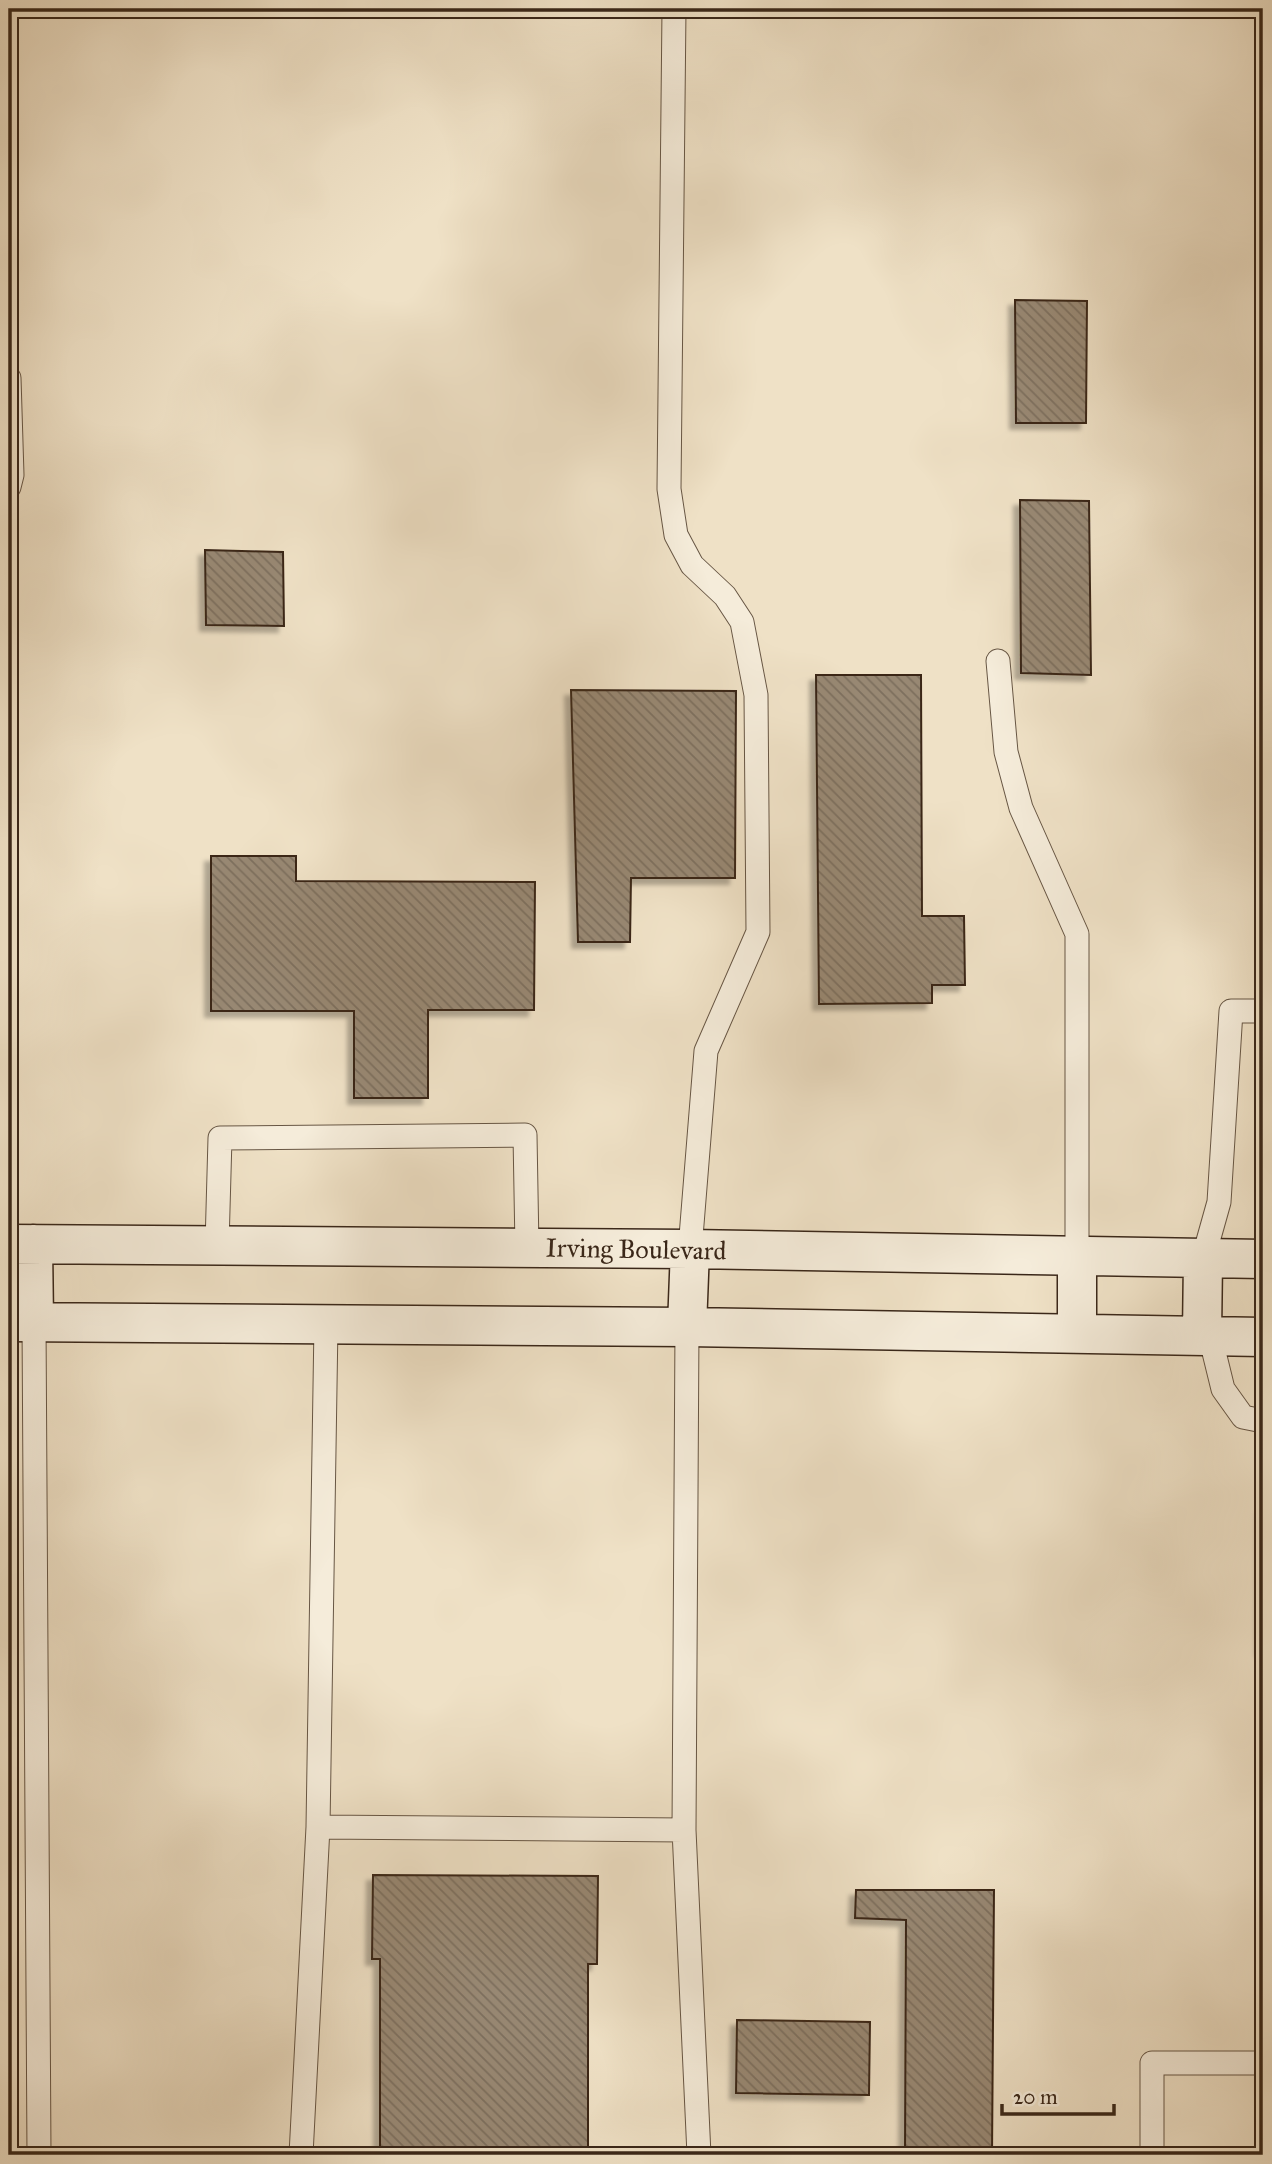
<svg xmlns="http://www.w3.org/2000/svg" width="1272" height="2164" font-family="'IM FELL Great Primer',serif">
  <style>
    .building { fill: url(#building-back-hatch); stroke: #3a2719; stroke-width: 2; filter: url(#shadow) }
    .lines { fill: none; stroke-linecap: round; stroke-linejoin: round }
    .service-casing { stroke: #675644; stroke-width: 25 }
    .secondary-casing { stroke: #3a2719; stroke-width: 41 }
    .service { stroke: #f5ecda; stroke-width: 23 }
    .secondary { stroke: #f5ecda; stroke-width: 38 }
    .labels { text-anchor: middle; stroke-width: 5; stroke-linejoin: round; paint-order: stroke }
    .street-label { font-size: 26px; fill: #3a2719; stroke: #f5ecda }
  </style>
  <defs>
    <pattern id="building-back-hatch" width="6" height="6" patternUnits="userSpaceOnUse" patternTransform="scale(1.75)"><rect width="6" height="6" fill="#988873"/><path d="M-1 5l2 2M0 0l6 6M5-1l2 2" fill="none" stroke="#7d6f5e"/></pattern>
    <filter id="shadow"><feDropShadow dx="-6" dy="6" stdDeviation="2" flood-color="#0004"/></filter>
  </defs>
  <rect width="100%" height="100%" fill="#efe1c6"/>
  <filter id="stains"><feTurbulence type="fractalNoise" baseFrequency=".00286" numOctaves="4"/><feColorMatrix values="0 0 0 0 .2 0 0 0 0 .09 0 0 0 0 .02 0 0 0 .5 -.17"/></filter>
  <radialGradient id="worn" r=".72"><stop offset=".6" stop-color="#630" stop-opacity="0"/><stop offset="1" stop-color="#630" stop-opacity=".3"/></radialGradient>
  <!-- building -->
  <path class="building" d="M1015 300 1087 301 1086 423H1016Z
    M1020 500 1089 501 1091 675 1021 673Z
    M205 550 283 552 284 626 206 625Z
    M816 675H921L922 916H964L965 985H932V1003L819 1004Z
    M571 690 736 691 735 878H631L630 942H578Z
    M211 856H296V881L535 882 534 1010H428V1098H354V1011H211Z
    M1263 1507V1650H1262Z
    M373 1875 598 1876 597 1964H588V2155H380V1959H372Z
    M856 1890H994L992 2155H905L906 1920 855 1918Z
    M737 2020 870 2022 869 2095 736 2093Z"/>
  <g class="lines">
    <!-- service casing -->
    <g class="service-casing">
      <path id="service" d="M674 9 669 489 676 535 692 565 725 596 742 622 756 695 758 932 706 1051 690 1249
        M9 378 12 475 9 487
        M998 661 1006 752 1021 808 1077 934V1257
        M217 1245 220 1138 525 1135 527 1248
        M1203 1259 1219 1202 1231 1011H1263
        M34 1322 39 2155
        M1210 1336 1223 1389 1243 1417 1263 1421
        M318 1827 684 1830 687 1327
        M684 1830 699 2155
        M301 2155 318 1827 326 1324
        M1152 2155V2063H1263"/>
    </g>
    <!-- secondary casing -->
    <g class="secondary-casing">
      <path id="secondary" d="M9 1244 690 1249 1263 1259
        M33 1244 34 1322
        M1077 1257V1333
        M9 1322 687 1327 1263 1337
        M687 1327 690 1249
        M1202 1335 1203 1259"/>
    </g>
    <!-- service -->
    <use href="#service" class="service"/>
    <!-- secondary -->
    <use href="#secondary" class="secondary"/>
  </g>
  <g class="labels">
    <!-- street labels -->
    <g class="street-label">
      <text transform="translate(636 1249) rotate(1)" y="9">Irving Boulevard</text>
    </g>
  </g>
  <!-- margin -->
  <rect width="1272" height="2164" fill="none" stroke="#efe1c6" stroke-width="35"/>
  <rect x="10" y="10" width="1251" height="2143" fill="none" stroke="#3a2719" stroke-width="3.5"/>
  <rect x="18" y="18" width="1237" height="2129" fill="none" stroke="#3a2719" stroke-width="2"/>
  <!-- scale -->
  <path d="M1002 2104v10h112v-10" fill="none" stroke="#3a2719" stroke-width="3.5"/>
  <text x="1013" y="2104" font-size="21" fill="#3a2719" stroke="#f5ecda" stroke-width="5" paint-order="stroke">20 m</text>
  <rect width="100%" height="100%" filter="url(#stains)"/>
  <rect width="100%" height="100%" fill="url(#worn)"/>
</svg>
